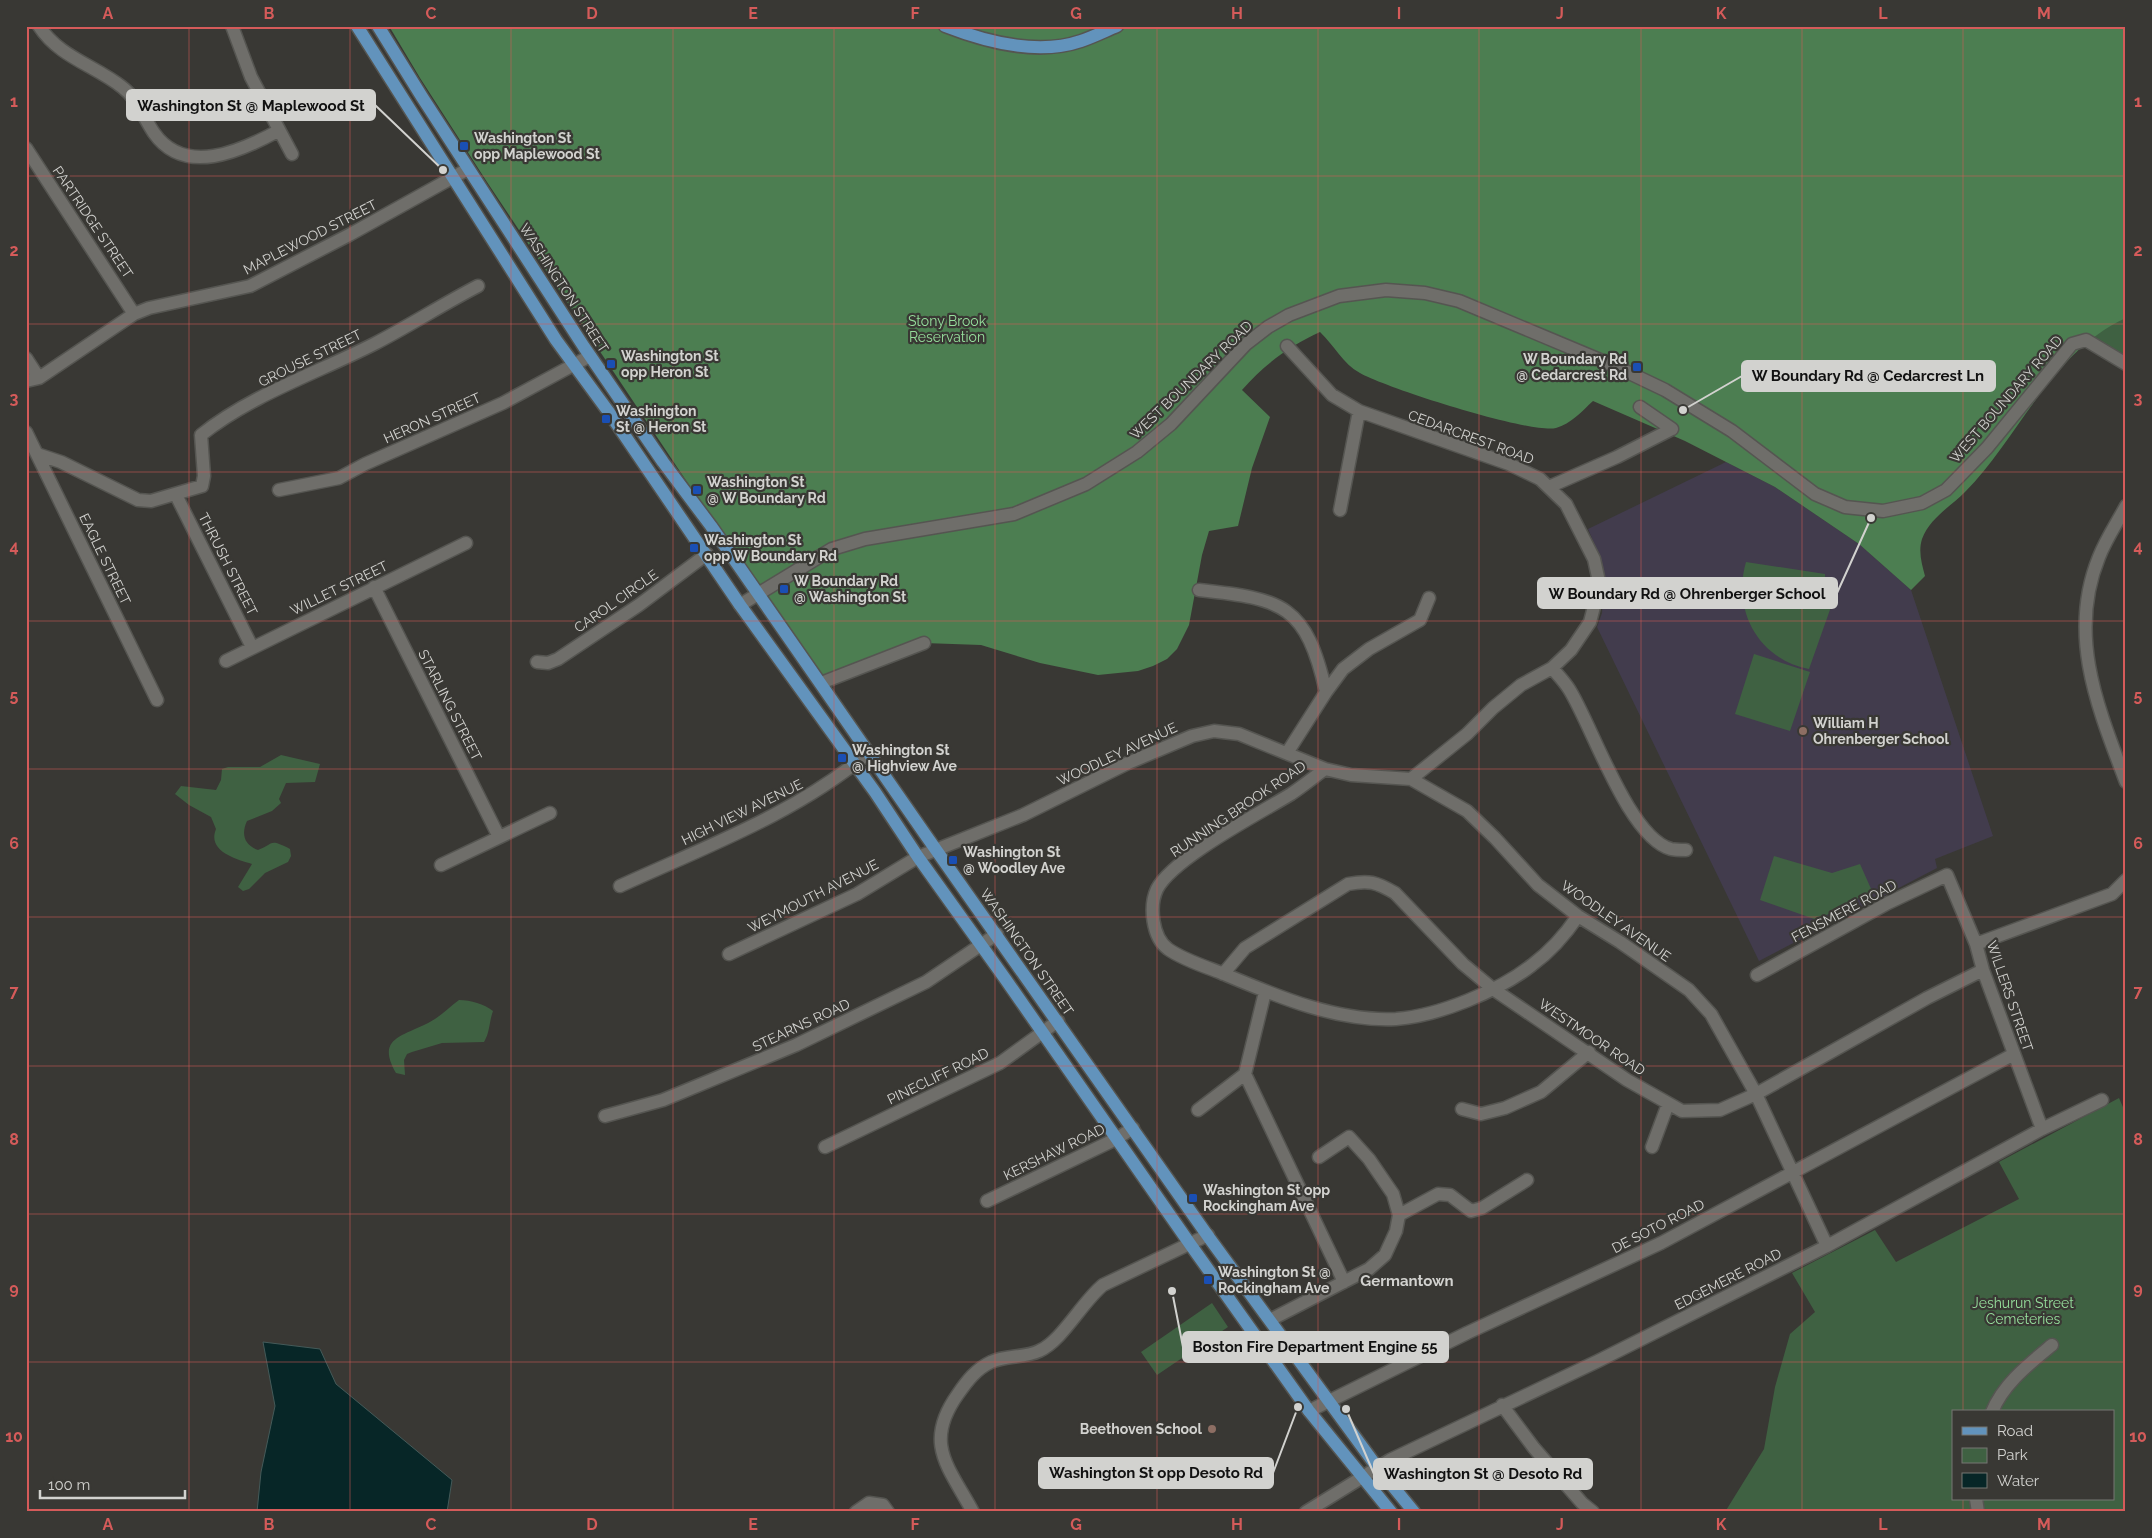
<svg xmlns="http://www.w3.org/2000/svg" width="2152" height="1538" font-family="Raleway,sans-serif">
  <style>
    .education { fill: #423c4d }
    .green { fill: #3f6142 }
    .forest { fill: #4c7e51 }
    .water { fill: #072627; stroke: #445a59 }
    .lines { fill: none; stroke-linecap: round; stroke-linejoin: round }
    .minor-casing { stroke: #555551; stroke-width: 15 }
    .major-casing { stroke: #555551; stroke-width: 15 }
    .minor { stroke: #6f6e6a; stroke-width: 12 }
    .major { stroke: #6293bc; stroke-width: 12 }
    .grid { fill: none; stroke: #d55b5a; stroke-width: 1; stroke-opacity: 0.55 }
    .transit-dot { fill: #1a4fb4; stroke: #393834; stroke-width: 2 }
    .education-dot { fill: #8d6e63; stroke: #393834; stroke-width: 2 }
    .labels { text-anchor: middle; stroke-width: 4.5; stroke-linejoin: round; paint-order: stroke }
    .poi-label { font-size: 14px; font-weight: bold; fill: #d2d2cf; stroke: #393834; text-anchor: start }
    .street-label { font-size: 14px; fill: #d2d2cf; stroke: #393834 }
    .park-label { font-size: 14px; fill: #96df9c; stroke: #393834 }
    .neighbourhood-label { font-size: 15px; font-weight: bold; fill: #d2d2cf; stroke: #393834 }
    .leader { fill: none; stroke: #d2d2cf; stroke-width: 2 }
    .callout-dot { fill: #d2d2cf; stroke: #393834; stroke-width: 2 }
    .callout { fill: #d2d2cf; stroke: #d2d2cf; stroke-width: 2 }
    .callout-label { font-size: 15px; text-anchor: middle; font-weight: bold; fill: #111 }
    .neatline { fill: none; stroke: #d55b5a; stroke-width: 2 }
    .grid-label { font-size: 16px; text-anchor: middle; font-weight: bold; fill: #d55b5a }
  </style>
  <rect width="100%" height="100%" fill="#393834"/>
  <!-- education -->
  <path class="education" d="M1726 462 1775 487 1859 544 1911 590 1993 836 1935 859 1937 868 1759 961 1597 627 1602 613 1604 583 1600 557 1588 529Z"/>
  <!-- green -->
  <path class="green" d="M2126 246V364L2090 341Z
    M1746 562 1825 574V579L1832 580 1835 585 1832 593 1837 594 1834 605 1832 604 1809 669C1758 659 1732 610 1746 562Z
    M1754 654 1810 672 1790 731 1735 714Z
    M281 755 320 764 315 782 286 783 279 799 281 803 272 811 247 821C241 834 244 845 258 850 275 844 268 838 290 849L291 856 288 862 265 873 249 889 243 891 238 887 252 864C235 859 207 851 216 829L211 817 189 805 175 794 181 786 216 790 221 780 222 769 228 767H260Z
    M1774 856 1832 873 1860 864 1872 891 1817 920 1760 900Z
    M459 1000C471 1000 484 1004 493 1011 489 1022 490 1032 484 1042L442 1043 412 1052 407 1054 404 1060 405 1075 396 1073C377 1040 399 1037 424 1025 438 1019 447 1009 459 1000Z
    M2119 1098 2126 1114V1512H1983L1981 1499H2113V1412H1953V1499H1972L1974 1512H1725L1764 1449 1775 1387 1790 1334 1815 1312 1792 1273 1875 1230 1896 1262 2019 1199 1999 1162Z
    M1212 1303 1228 1327 1157 1375 1141 1352Z"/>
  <!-- forest -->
  <path class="forest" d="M389 26H2126V318C2051 352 2020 436 1965 492 1950 507 1930 518 1922 539 1918 552 1922 564 1925 576L1911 590 1859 544 1775 487 1685 441 1593 401C1582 411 1571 424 1556 428 1530 434 1386 388 1360 373 1343 364 1334 345 1320 332 1289 346 1264 365 1242 390L1270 417 1252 468 1238 526 1209 531 1202 555 1189 625 1177 649 1167 659 1153 666 1138 671 1098 675 1040 663 981 645 924 643 821 683 487 182 420 78Z"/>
  <!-- water -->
  <path class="water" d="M263 1342 320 1349 336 1384 452 1480 447 1512H257L261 1472 275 1406Z"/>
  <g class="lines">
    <!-- minor casing -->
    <g class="minor-casing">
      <path id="minor" d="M39 26C59 57 94 65 122 87 138 99 143 117 154 133 185 177 241 151 278 131
        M232 26 251 77 292 154
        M26 148 134 314
        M1287 346 1332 395 1359 411 1509 464 1540 479 1566 504 1594 559 1598 577 1597 595 1590 622 1571 650 1552 668 1521 685 1493 708 1467 734 1411 779
        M26 358 39 378
        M26 381 39 378 134 314 149 308 250 286 349 235 468 169
        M1640 407 1672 429
        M26 432 157 700
        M37 454 61 462 138 500 151 501 202 486 204 476 201 435C251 395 317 373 374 344 409 326 443 304 478 286
        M1551 486 1617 457 1672 429
        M279 490 339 478 365 464 503 403 590 356
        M176 495 252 647
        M2126 506C2117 523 2106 539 2099 557 2067 635 2098 708 2126 782
        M1340 510 1359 411
        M374 587 499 837
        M1199 590C1284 599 1306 605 1326 692L1287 753
        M740 605 832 549 865 539 1014 514 1086 484 1137 452 1171 424 1246 344 1268 327 1289 315 1339 296 1386 290 1425 293 1459 301 1619 368 1665 390 1732 431 1815 494 1845 507 1883 511 1922 503 1946 490 1987 448 2072 344 2086 340 2126 364
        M226 661 466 543
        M537 662 548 663 558 659 639 605 707 554
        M1552 668C1558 675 1564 681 1569 689 1592 725 1628 837 1671 849 1675 850 1681 850 1686 850
        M821 683 924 643
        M1326 692 1343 669 1369 649 1420 620 1429 598
        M1325 769C1314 777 1303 786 1291 794 1260 813 1173 858 1157 889 1149 906 1152 937 1168 949 1182 959 1203 966 1219 972 1274 995 1335 1022 1396 1019 1438 1016 1499 991 1532 965 1551 951 1565 935 1578 916
        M441 865 550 813
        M620 886C705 847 797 813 868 753
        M1976 944 2112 894 2126 880
        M729 954 857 894 918 857 1023 815 1128 763 1192 736 1214 731 1239 734 1325 769 1351 775 1411 779 1467 811 1495 838 1538 885 1578 916 1620 942 1689 990 1711 1014 1756 1094 1827 1246
        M1223 974 1245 948 1348 884C1369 880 1376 882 1395 893L1463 964 1493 989 1627 1080 1682 1111 1720 1110 1756 1094 1927 998 1983 970
        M1757 975 1888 903 1947 875 1976 944 1983 970 2042 1129
        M1245 1074 1344 1282
        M1462 1109 1481 1114 1505 1108 1541 1092 1589 1052
        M1198 1110 1245 1074 1265 992
        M605 1116 663 1100 796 1045 926 982 997 934
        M825 1147 1000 1063 1058 1021
        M1652 1147 1668 1104
        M987 1201 1116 1139 1133 1128
        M1399 1215 1438 1194 1450 1195 1471 1211 1482 1208 1527 1180
        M1270 1320 1369 1269 1385 1255 1396 1231 1399 1215 1393 1194 1369 1159 1349 1137 1319 1157
        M1502 1405 1534 1448 1582 1503 1593 1512
        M1309 1411 1467 1333 1661 1243 2014 1054
        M1992 1412C2003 1384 2029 1364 2052 1345
        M1976 1499 1978 1512
        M856 1512 869 1503 883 1505 888 1512
        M973 1512C948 1466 923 1443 958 1394 967 1381 976 1369 991 1362 1006 1355 1025 1358 1039 1351 1062 1341 1082 1302 1103 1285L1208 1235
        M1306 1512 1390 1460 1598 1361 1827 1246 2042 1129 2102 1100"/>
    </g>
    <!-- major casing -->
    <g class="major-casing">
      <path id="major" d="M357 26 556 340 608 411 740 605 875 792 918 857 1006 980 1190 1244 1309 1411 1391 1512
        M378 26 422 97 584 347 663 462 711 526 927 837 1210 1239 1377 1467 1414 1512
        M945 26C986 42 1037 56 1081 41 1093 37 1105 31 1117 26"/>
    </g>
    <!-- minor -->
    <use href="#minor" class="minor"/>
    <!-- major -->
    <use href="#major" class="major"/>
  </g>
  <!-- grid -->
  <path class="grid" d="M189 26V1512M350 26V1512M511 26V1512M673 26V1512M834 26V1512M995 26V1512M1157 26V1512M1318 26V1512M1479 26V1512M1641 26V1512M1802 26V1512M1963 26V1412M26 176H2126M26 324H2126M26 472H2126M26 621H2126M26 769H2126M26 917H2126M26 1066H2126M26 1214H2126M26 1362H2126M1963 1499V1512"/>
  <!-- markers -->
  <g class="transit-dot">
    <rect x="459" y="141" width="10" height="10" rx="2.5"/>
    <rect x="606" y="359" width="10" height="10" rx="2.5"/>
    <rect x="1632" y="362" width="10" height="10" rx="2.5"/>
    <rect x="601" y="414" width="10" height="10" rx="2.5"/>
    <rect x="692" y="485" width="10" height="10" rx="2.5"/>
    <rect x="689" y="543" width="10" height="10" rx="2.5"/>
    <rect x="779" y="584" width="10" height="10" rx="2.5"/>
    <rect x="837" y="753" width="10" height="10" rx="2.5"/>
    <rect x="948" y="855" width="10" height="10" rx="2.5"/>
    <rect x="1188" y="1193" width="10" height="10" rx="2.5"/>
    <rect x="1203" y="1275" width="10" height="10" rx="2.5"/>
  </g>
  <g class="education-dot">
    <circle cx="1803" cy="731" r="5"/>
    <circle cx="1212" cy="1429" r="5"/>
  </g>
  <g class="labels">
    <!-- poi labels -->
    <g class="poi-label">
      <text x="474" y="143">Washington St<tspan x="474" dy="16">opp Maplewood St</tspan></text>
      <text x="621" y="361">Washington St<tspan x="621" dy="16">opp Heron St</tspan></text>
      <text x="1627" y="364" text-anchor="end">W Boundary Rd<tspan x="1627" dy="16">@ Cedarcrest Rd</tspan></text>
      <text x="616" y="416">Washington<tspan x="616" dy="16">St @ Heron St</tspan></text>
      <text x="707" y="487">Washington St<tspan x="707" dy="16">@ W Boundary Rd</tspan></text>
      <text x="704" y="545">Washington St<tspan x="704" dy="16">opp W Boundary Rd</tspan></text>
      <text x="794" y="586">W Boundary Rd<tspan x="794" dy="16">@ Washington St</tspan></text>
      <text x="1813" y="728">William H<tspan x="1813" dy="16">Ohrenberger School</tspan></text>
      <text x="852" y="755">Washington St<tspan x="852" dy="16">@ Highview Ave</tspan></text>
      <text x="963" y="857">Washington St<tspan x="963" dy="16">@ Woodley Ave</tspan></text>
      <text x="1203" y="1195">Washington St opp<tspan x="1203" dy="16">Rockingham Ave</tspan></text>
      <text x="1218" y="1277">Washington St @<tspan x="1218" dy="16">Rockingham Ave</tspan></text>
      <text x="1202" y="1434" text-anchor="end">Beethoven School</text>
    </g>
    <!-- street labels -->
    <g class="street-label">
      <text transform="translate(93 222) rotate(56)" y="5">PARTRIDGE STREET</text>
      <text transform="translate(310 237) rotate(-27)" y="5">MAPLEWOOD STREET</text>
      <text transform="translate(564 288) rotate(57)" y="5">WASHINGTON STREET</text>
      <text transform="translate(310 358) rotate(-26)" y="5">GROUSE STREET</text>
      <text transform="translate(1191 380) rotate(-44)" y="5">WEST BOUNDARY ROAD</text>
      <text transform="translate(2006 399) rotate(-49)" y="5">WEST BOUNDARY ROAD</text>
      <text transform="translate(432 418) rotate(-24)" y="5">HERON STREET</text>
      <text transform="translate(1471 437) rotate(20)" y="5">CEDARCREST ROAD</text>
      <text transform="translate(105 559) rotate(64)" y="5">EAGLE STREET</text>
      <text transform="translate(228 564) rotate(63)" y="5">THRUSH STREET</text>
      <text transform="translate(339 588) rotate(-26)" y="5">WILLET STREET</text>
      <text transform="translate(616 601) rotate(-35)" y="5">CAROL CIRCLE</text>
      <text transform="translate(450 705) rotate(63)" y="5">STARLING STREET</text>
      <text transform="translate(1117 754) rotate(-25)" y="5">WOODLEY AVENUE</text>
      <text transform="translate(1238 809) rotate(-34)" y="5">RUNNING BROOK ROAD</text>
      <text transform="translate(742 812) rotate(-26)" y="5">HIGH VIEW AVENUE</text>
      <text transform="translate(813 896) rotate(-27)" y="5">WEYMOUTH AVENUE</text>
      <text transform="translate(1844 911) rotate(-28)" y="5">FENSMERE ROAD</text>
      <text transform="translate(1616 921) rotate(35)" y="5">WOODLEY AVENUE</text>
      <text transform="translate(1027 952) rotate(55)" y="5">WASHINGTON STREET</text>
      <text transform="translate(2010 996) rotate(71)" y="5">WILLERS STREET</text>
      <text transform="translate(801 1025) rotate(-25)" y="5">STEARNS ROAD</text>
      <text transform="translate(1592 1037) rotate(34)" y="5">WESTMOOR ROAD</text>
      <text transform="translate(938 1076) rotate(-26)" y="5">PINECLIFF ROAD</text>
      <text transform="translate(1054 1152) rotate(-26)" y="5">KERSHAW ROAD</text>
      <text transform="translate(1658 1226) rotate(-27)" y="5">DE SOTO ROAD</text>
      <text transform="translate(1728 1279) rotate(-27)" y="5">EDGEMERE ROAD</text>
    </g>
    <!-- park labels -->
    <g class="park-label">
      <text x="947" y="326">Stony Brook<tspan x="947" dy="16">Reservation</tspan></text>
      <text x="2023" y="1308">Jeshurun Street<tspan x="2023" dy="16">Cemeteries</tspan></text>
    </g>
    <!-- neighbourhood labels -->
    <g class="neighbourhood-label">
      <text x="1407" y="1286">Germantown</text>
    </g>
  </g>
  <!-- callouts -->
  <path class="leader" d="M443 170L375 105M1683 410L1742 376M1871 518L1837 593M1172 1291L1183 1347M1298 1407L1273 1473M1346 1409L1374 1474"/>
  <g class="callout-dot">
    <circle cx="443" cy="170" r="5"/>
    <circle cx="1683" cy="410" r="5"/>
    <circle cx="1871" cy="518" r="5"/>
    <circle cx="1172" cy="1291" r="5"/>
    <circle cx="1298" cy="1407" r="5"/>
    <circle cx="1346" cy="1409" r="5"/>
  </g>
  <g class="callout">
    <rect x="127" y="90" width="248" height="30" rx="5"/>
    <rect x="1742" y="361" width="253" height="30" rx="5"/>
    <rect x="1538" y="578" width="299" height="30" rx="5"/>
    <rect x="1183" y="1332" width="265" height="30" rx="5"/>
    <rect x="1039" y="1458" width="234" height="30" rx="5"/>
    <rect x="1374" y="1459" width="218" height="30" rx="5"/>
  </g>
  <g class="callout-label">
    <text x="251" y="111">Washington St @ Maplewood St</text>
    <text x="1868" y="381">W Boundary Rd @ Cedarcrest Ln</text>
    <text x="1687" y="599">W Boundary Rd @ Ohrenberger School</text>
    <text x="1315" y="1352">Boston Fire Department Engine 55</text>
    <text x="1156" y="1478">Washington St opp Desoto Rd</text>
    <text x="1483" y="1479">Washington St @ Desoto Rd</text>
  </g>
  <!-- border -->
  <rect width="2152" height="1538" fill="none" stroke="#393834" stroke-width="55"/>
  <!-- legend -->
  <rect x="1952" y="1410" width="162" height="90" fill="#393834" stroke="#767672"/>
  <rect x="1962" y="1427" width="25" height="8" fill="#6293bc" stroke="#767672"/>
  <text x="1997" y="1436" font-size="15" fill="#d2d2cf">Road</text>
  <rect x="1962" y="1448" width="25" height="15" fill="#3f6142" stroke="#767672"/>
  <text x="1997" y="1460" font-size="15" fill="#d2d2cf">Park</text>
  <rect x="1962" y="1473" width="25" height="15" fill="#072627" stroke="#767672"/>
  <text x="1997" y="1486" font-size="15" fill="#d2d2cf">Water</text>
  <!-- scale -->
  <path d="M40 1490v8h145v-8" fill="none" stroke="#d2d2cf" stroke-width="2.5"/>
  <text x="48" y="1490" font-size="15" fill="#d2d2cf" stroke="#393834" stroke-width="4" paint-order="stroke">100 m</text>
  <rect x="28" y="28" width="2096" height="1482" class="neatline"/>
  <g class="grid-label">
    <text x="108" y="19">A</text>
    <text x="269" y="19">B</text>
    <text x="431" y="19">C</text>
    <text x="592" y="19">D</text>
    <text x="753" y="19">E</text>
    <text x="915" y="19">F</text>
    <text x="1076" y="19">G</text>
    <text x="1237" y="19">H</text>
    <text x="1399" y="19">I</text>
    <text x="1560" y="19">J</text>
    <text x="1721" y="19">K</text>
    <text x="1883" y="19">L</text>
    <text x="2044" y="19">M</text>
    <text x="14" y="107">1</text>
    <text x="2138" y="107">1</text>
    <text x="14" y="256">2</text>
    <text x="2138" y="256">2</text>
    <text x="14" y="404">3</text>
    <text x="2138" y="404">3</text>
    <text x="14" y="552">4</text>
    <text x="2138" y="552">4</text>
    <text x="14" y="701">5</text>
    <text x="2138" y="701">5</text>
    <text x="14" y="849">6</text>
    <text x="2138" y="849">6</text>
    <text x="14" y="997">7</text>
    <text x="2138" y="997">7</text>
    <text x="14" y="1145">8</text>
    <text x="2138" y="1145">8</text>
    <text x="14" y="1294">9</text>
    <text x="2138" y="1294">9</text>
    <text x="14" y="1442">10</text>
    <text x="2138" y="1442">10</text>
    <text x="108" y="1530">A</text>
    <text x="269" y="1530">B</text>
    <text x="431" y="1530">C</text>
    <text x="592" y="1530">D</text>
    <text x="753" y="1530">E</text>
    <text x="915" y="1530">F</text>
    <text x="1076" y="1530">G</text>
    <text x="1237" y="1530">H</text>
    <text x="1399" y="1530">I</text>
    <text x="1560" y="1530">J</text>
    <text x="1721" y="1530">K</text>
    <text x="1883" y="1530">L</text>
    <text x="2044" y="1530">M</text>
  </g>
</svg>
